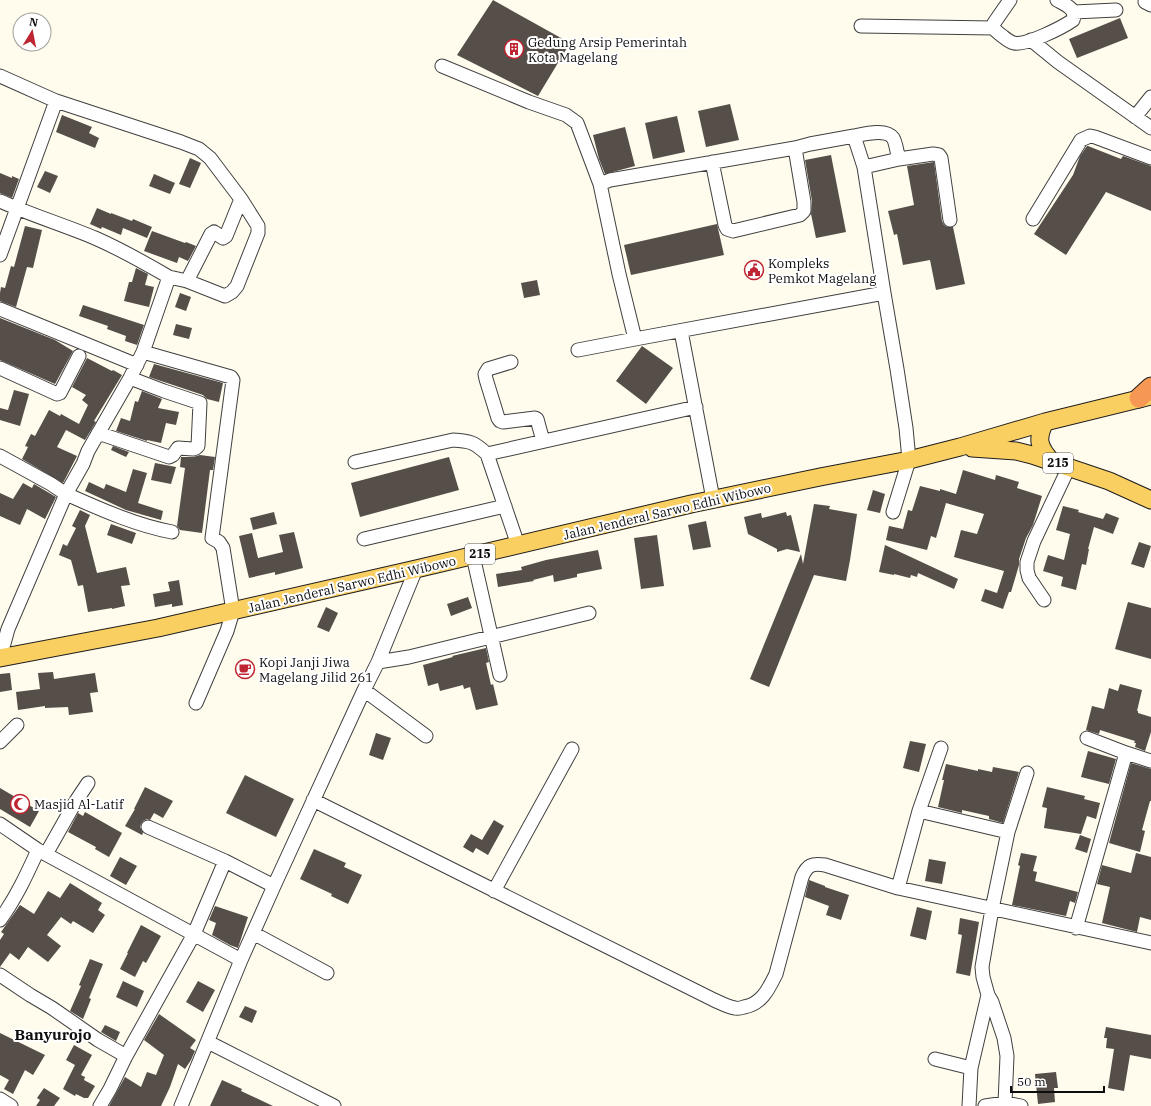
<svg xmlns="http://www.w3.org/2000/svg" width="1151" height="1106" font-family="'IBM Plex Serif',serif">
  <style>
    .building { fill: #564e49 }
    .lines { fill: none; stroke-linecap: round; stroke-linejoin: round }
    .minor-casing { stroke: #404040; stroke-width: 15 }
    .major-casing { stroke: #1e1e1e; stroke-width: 19 }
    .highway-casing { stroke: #1e1e1e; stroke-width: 21 }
    .minor { stroke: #fff; stroke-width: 13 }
    .major { stroke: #facf62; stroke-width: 17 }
    .highway { stroke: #f69854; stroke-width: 19 }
    .labels { text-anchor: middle; stroke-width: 4; stroke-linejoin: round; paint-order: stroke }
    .shield { fill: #fff; stroke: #565656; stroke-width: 1 }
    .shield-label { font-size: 12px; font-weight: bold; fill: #0d0d0d }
    .poi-label { font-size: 13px; fill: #0d0d0d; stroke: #fff; text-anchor: start }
    .street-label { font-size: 13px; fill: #0d0d0d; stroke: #fff }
    .quarter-label { font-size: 15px; font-weight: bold; fill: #0d0d0d; stroke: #fff }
  </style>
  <rect width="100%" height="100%" fill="#fffbed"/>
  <!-- building -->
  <path class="building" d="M493 0 570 43 538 96 457 55Z
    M1120 18 1128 38 1077 58 1069 39Z
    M730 104 739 140 706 147 698 111Z
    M62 115 92 127 89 133 99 138 95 148 56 132Z
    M677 116 685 152 653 159 645 123Z
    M625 127 635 166 605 174 599 159 593 135Z
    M1087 146H1088L1121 159 1123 156 1151 166V211L1106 192 1066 255 1034 234 1073 175 1080 156Z
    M831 155 846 232 816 238 811 214 812 201 805 160Z
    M190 158 201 163 190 188 179 184Z
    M934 162 942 221 944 225 947 227H953L965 284 936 290 930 260 903 265 897 234 894 235 888 211 914 205 907 166Z
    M45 171 58 176 50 193 37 187Z
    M0 173 12 178V176L19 179 12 198 0 193Z
    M154 174 175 183 170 194 149 186Z
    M97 208 111 214V213L132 221 133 219 152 227 147 238 123 228 121 235 102 227 101 229 90 224Z
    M717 224 724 255 631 275 624 245Z
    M25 226 42 230 33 268 27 267 16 307 0 301V293L1 287 5 288 11 266 14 267Z
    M152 231 185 243 186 242 196 246 188 261 179 257 177 263 144 251Z
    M136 268 148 274 145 285 154 287 149 307 124 301 129 282H132Z
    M537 280 540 295 524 298 521 283Z
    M180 293 191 297 186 311 175 307Z
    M83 305 144 325 137 345 125 341 126 336 107 329 108 326 79 316Z
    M0 318 55 340 73 351 55 384 0 360Z
    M176 324 192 328 189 339 173 335Z
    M642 346 673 368 646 404 616 381Z
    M87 358 112 371 113 370 122 375 94 421 96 422 85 440 66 430 57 447 77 456 63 483 22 459 28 447 25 446 31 434 35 436 49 410 60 416 61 414 79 424 88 405 82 400 86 395 72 387Z
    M154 364 223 383 219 402 207 399 203 395 149 377Z
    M14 390 29 394 20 426 0 420V408L8 410Z
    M142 391 162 399 158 408 179 412 176 425 166 423 161 443 147 440V441L116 431 121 418 130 421 135 401 138 402Z
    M113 446 129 452 126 457 111 450Z
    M200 455 215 457 213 470H210L202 533 180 530 177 526 185 468 180 467 181 457H193Z
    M449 457 459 490 360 517 351 483Z
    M155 463 176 467 171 484 151 480Z
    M133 469 147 473 138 503 163 511 161 520 126 510 85 491 89 482 104 489 106 484 126 492Z
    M963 470 995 480 996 475 1019 482 1017 488 1042 496 1033 525 1026 538 1019 559V565L1011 592H1009L1003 609 981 601 985 589 997 593 1004 571 954 557 961 530 977 534 984 514 946 503 936 538 931 536 927 550 886 540 889 526 903 529 908 510 912 511 920 486 940 491V489L956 494Z
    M23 483 32 488 34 484 56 497 45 519 27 509 20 525 0 516V493L13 499Z
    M873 490 885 494 880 513 867 510Z
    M814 504 830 506 829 509 857 514 850 560 846 581 814 575 769 687 750 679 801 554 803 564Z
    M1063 506 1079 510 1078 512 1103 519 1106 513 1119 518 1113 534 1094 527 1088 549H1089L1086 565 1082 564 1076 590 1061 586 1063 577 1043 571 1048 555 1064 560 1070 534 1056 530Z
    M80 510 90 515 85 526 97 573 126 567 130 585 121 586 125 606 112 609V608L88 612 83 585 78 586 71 560 59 555 63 544 67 546 76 528 72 526Z
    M274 512 277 524 253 530 250 518Z
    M786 512 787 516 791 515 800 552 787 549 777 552V549L748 534 744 517 761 513 762 518Z
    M706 521 711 547 693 550 688 525Z
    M111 524 136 533 132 544 107 535Z
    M294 532 303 568 275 575V572L249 578 239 536 252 533 258 558 283 552 279 535Z
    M657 535 664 586 641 589 634 538Z
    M1139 542 1151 546 1144 568 1131 564Z
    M885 545 958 579 954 589 918 573 917 577 911 575 910 578 894 574V575L879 572Z
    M598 550 602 569 577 574V577L554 582 553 575 533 580 534 581 498 587 496 574 522 570 521 567 546 560Z
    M179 580 183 605 172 607V604L155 607 153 594 170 591 168 582Z
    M468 597 472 608 451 616 447 604Z
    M1128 602 1151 608V659L1115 649Z
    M326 607 338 613 329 632 317 627Z
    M486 648 489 662 486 663 491 685 493 684 498 705 476 710 470 687 464 689 463 685 440 691 438 683 428 686 423 665 453 657 452 656Z
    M53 672 54 679 95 673 98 692 90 693 93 712 69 715 68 707 45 708V706L18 710 16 692 40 689 38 673Z
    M10 673 12 690 0 692V674Z
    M1120 684 1142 690 1137 711H1138V713L1151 717V732L1145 751 1135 747 1136 743H1134L1135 741 1100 730 1099 734 1086 730 1092 706 1104 709 1109 688 1118 691Z
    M376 733 391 738 383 760 369 755Z
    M910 741 926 744 919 772 903 768Z
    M1088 751 1116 759 1109 784 1081 777Z
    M1131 763 1151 769V801H1150L1142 830 1145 831 1140 852 1109 843Z
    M946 764 978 771V769L992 772 993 767 1019 772 1003 823 989 819V816L962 810V813L938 807 944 780H942Z
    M245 775 294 799 276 837 226 813Z
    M145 787 173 801 163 818 154 813 150 820 147 819 143 821 141 824 140 827 143 833 142 835 125 826 135 809H134Z
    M1047 787 1085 796 1084 799 1100 803 1096 819 1087 816 1081 834 1044 828 1047 808 1042 807Z
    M0 788 39 811 30 827 0 809Z
    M85 812 122 833 109 857 95 849 96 847 68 832 78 813 83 816Z
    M494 820 504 826 488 855 476 848 473 853 463 847 471 834 482 840Z
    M1080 835 1091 839 1087 853 1075 849Z
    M314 849 346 863 344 867 362 875 348 904 331 896 332 894 300 879Z
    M1021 853 1037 856 1033 871 1037 872 1035 881 1078 892 1075 903 1070 901 1066 916 1012 905 1020 866 1018 865Z
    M1136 853 1151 857V920L1140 917 1137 932 1102 923 1110 887 1097 884 1102 865 1131 873Z
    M120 857 137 866 126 885 110 876Z
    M929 859 946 862 942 884 925 881Z
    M809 880 825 886V887L849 895 841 920 826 915 829 906 805 897Z
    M70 883 102 903 98 910 105 915 93 933 73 921 71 924 61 917 47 935 61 946 48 962 28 947 19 960 10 953 0 967V940L4 934 1 932 20 905 34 914 48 891 60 898Z
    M215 906 248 917 238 948 230 945 212 935 216 923 209 920Z
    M917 907 932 911 926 940 910 936Z
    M960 918 979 922 970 976 956 973 962 935 958 934Z
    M141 925 161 936 146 963 143 961 135 977 120 969 128 953H127Z
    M90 959 103 964 89 998 91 999 83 1019 70 1011 81 986 79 985Z
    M123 981 144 991 137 1007 116 997Z
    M198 981 215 990 203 1012 186 1002Z
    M245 1006 257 1011 252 1023 239 1017Z
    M159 1014 196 1040 190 1048 195 1051 191 1060 185 1069 178 1064 170 1087 161 1106H109L125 1077 141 1087 147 1072 156 1075 164 1055 144 1040Z
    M105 1025 120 1032 116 1041 101 1032Z
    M1106 1027 1151 1035V1059L1130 1055 1124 1091 1108 1088 1114 1049 1106 1048 1107 1038H1104Z
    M0 1033 45 1055 33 1075 25 1070 13 1094 4 1089 9 1080 0 1075Z
    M74 1045 92 1055 81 1075 85 1077 84 1080 95 1086 88 1098H84L76 1094 75 1096 63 1089 75 1065 66 1060Z
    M1056 1072 1058 1088H1054L1055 1102 1038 1104 1035 1074Z
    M222 1080 242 1089 241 1091 273 1106H210Z
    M44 1088 60 1098 54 1106H36L40 1100 37 1098Z"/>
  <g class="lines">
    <!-- minor casing -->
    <g class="minor-casing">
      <path id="minor" d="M1010 0 994 23C992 29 996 31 1001 35 1005 38 1009 42 1014 43 1026 46 1063 27 1073 20 1077 9 1066 5 1057 0
        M1145 2 1151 5
        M1074 12 1116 10
        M861 26 994 28
        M1031 40 1058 62 1151 128
        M442 66 529 102 566 115 577 123 600 184
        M0 76 56 101 0 255
        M56 101 181 142 199 149 210 158 241 199 258 226V233L237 286 232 292 225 296 187 281 169 277
        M1135 117 1151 97
        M854 136C864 134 886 128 893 138 896 142 897 154 899 159
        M712 162 725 225 727 229 733 231 800 215 804 211V202L795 148
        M864 167 899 159 933 154 939 155 941 158 950 220
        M0 201C31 215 64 225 95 238 120 249 145 263 169 277L143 352 130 378 88 451 83 464 66 494C100 509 135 525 172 532
        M1033 219 1081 140 1090 136 1095 137 1151 158
        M187 281 211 234 214 232 223 238 226 236 241 199
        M0 309 137 365
        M681 331 713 499
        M635 339 619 274 600 184 610 180 795 148 810 144 854 136 864 167 884 293 897 369 906 428 909 460 893 512
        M578 350 635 339 884 293
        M143 352 231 377 233 380 212 538 219 542 223 548 233 611 227 631 196 703
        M511 362 488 369 485 374 486 379 498 418 500 421 503 422 535 418 537 419 543 441
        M0 368 57 394 60 393 79 356
        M98 433 169 457 173 455 178 448 193 449 196 448 198 446 200 403 164 391 130 378
        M0 456 51 484 66 494 8 629 0 658
        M355 462 453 440C470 441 474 442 487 454
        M364 539 505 506
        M518 545 487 454 696 407
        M473 556 500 675
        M1044 600 1029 578 1027 570V562L1034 541 1069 467
        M378 662 409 657 589 613
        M364 690 426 736
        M1087 738 1126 753 1151 761
        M0 742 17 725
        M313 800 714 1000C721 1003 728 1007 735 1008 738 1009 741 1008 744 1007 762 1004 769 988 776 974L802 877C807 865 812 863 825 865L898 888 1151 943
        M919 811 1008 832
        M0 824 38 850 241 960
        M148 827 225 861 274 886
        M46 854 76 801 88 783
        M898 888 919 811 941 748
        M494 891 572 749
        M0 920C16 898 27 874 38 850
        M1076 928 1126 753
        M253 933 327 973
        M0 975 30 995 52 1008 98 1040 126 1056 110 1089 100 1106
        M208 1042 334 1106
        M126 1056 194 934 225 861
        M935 1059 971 1068
        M0 1099 11 1106
        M1005 1103 1007 1056 1004 1038 992 1002 988 995 983 977 982 967 992 909 1008 832 1027 773
        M181 1106 241 960 274 886 364 690 378 662 416 569
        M969 1106 971 1068 988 995
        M985 1106 1005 1103 1021 1106"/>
    </g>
    <!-- major casing -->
    <g class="major-casing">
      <path id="major" d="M1045 422C1036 439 1039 447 1051 461
        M972 448 1016 451 1032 455 1109 481 1151 500
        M0 658 158 628 416 569 691 504 820 477 909 460 960 447 1045 422 1151 396"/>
    </g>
    <!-- highway casing -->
    <g class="highway-casing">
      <path id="highway" d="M1139 398 1151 387"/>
    </g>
    <!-- minor -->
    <use href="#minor" class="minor"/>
    <!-- major -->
    <use href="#major" class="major"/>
    <!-- highway -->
    <use href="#highway" class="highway"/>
  </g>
  <!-- icons -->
  <defs>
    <g id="building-ring" transform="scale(1)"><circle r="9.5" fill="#fff" stroke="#be2431" stroke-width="1.5"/><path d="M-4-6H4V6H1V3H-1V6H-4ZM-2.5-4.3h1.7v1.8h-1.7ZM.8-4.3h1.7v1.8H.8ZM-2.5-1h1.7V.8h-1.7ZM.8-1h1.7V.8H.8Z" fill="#be2431"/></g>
    <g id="civic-ring" transform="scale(1)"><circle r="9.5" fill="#fff" stroke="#be2431" stroke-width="1.5"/><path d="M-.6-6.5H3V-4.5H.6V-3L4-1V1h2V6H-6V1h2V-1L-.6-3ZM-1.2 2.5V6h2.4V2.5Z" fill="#be2431"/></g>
    <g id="cafe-ring" transform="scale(1)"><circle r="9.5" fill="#fff" stroke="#be2431" stroke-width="1.5"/><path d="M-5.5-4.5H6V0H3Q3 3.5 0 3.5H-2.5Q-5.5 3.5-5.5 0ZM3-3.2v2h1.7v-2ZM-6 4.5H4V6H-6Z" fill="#be2431"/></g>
    <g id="mosque-ring" transform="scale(1)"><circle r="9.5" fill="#fff" stroke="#be2431" stroke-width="1.5"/><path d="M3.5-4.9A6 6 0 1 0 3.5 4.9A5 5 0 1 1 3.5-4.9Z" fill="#be2431"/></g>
  </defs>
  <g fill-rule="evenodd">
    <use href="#building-ring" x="514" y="49"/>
    <use href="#civic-ring" x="754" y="270"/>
    <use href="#cafe-ring" x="245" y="669"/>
    <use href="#mosque-ring" x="20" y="804"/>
  </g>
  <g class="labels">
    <!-- shield labels -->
    <g class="shield">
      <rect x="1043" y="453" width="30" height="20" rx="3"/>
      <rect x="465" y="544" width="30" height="20" rx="3"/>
    </g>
    <g class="shield-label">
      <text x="1058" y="467">215</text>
      <text x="480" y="558">215</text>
    </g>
    <!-- poi labels -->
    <g class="poi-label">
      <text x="528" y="47">Gedung Arsip Pemerintah<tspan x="528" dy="15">Kota Magelang</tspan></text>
      <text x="768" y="268">Kompleks<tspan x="768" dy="15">Pemkot Magelang</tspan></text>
      <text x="259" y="667">Kopi Janji Jiwa<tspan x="259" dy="15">Magelang Jilid 261</tspan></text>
      <text x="34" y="809">Masjid Al-Latif</text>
    </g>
    <!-- street labels -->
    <g class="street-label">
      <text transform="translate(667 511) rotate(-13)" y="5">Jalan Jenderal Sarwo Edhi Wibowo</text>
      <text transform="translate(352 584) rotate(-13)" y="5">Jalan Jenderal Sarwo Edhi Wibowo</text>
    </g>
    <!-- quarter labels -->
    <g class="quarter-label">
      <text x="53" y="1040">Banyurojo</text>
    </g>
  </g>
  <!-- north arrow -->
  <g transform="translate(32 32) rotate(10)"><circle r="19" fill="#ffffff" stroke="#9e9e9e"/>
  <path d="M0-3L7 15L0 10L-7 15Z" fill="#be2431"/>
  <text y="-6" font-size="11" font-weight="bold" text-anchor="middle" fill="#0d0d0d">N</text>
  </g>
  <!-- scale -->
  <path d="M1011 1086v6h93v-6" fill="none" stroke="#0d0d0d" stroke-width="2"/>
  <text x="1017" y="1086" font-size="12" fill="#0d0d0d" stroke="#ffffff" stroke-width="3" paint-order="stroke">50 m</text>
</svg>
